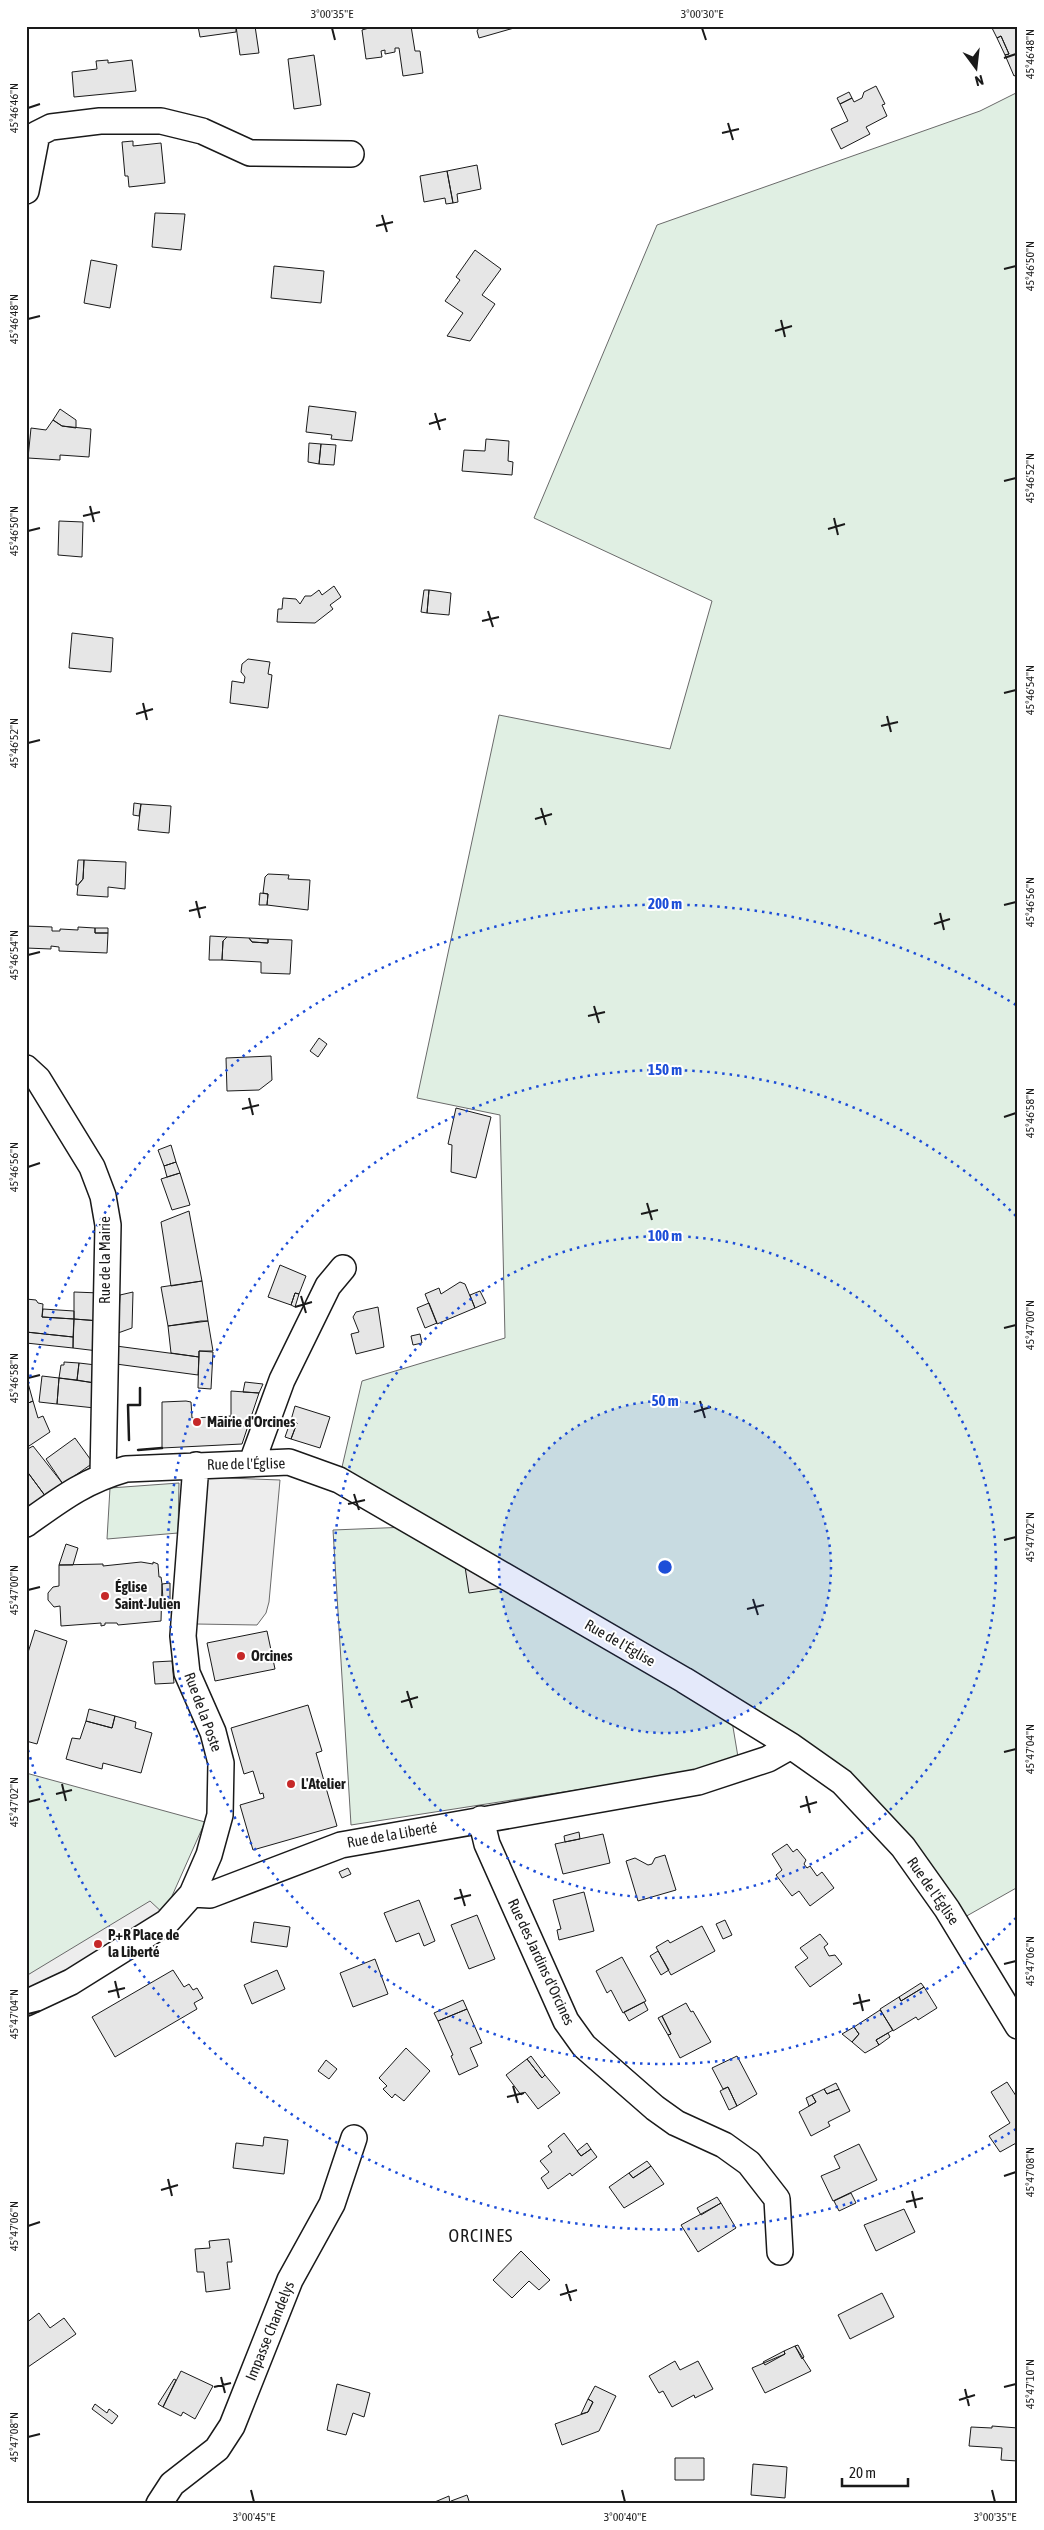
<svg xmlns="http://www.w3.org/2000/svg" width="1044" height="2530" font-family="'Asap Condensed',sans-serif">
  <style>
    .green { fill: #e0efe3; stroke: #6a6a6a }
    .parking { fill: #ededed; stroke: #6a6a6a }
    .building { fill: #e6e6e6; stroke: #1a1a1a }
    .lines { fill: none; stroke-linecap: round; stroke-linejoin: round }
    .minor-casing { stroke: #1a1a1a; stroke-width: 28 }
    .minor { stroke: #fff; stroke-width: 25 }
    .wall { stroke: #1a1a1a; stroke-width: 2.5 }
    .ticks { fill: none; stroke: #1a1a1a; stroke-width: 2 }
    .ring { fill: none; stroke: #1d4ed8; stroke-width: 2.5; stroke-dasharray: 2.5 5 }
    .poi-dot { fill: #c62828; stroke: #fff; stroke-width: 2 }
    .labels { text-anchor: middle; stroke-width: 4; stroke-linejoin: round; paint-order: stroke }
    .street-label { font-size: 15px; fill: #1a1a1a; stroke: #fff }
    .poi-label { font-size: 15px; font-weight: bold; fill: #1a1a1a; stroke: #fff; text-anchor: start }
    .quarter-label { font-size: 18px; letter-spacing: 1px; fill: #1a1a1a; stroke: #fff }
    .centre { fill: #1d4ed8; stroke: #fff; stroke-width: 2.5 }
    .ring-label { font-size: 15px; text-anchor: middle; font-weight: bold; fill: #1d4ed8; stroke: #fff; stroke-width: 4; stroke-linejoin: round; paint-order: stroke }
    .neatline { fill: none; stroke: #1a1a1a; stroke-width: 2 }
    .ticks-label { font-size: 12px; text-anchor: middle; fill: #1a1a1a }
  </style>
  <rect width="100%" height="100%" fill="#fff"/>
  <!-- green -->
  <path class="green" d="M1018 92V1887L956 1922 842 1782 339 1480 362 1381 505 1338 500 1115 417 1098 499 715 670 749 712 601 534 518 657 225 980 111Z
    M179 1483 178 1533 107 1539 110 1488Z
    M408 1527 732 1721 738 1757 699 1771 351 1825 333 1530Z
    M26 1773 205 1822 164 1914 26 1976Z"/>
  <!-- parking -->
  <path class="parking" d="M201 1477 280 1480 269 1602 266 1613 257 1625 196 1624Z
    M150 1901 164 1914 26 1996V1976Z"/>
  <!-- building -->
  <path class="building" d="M198 26H236V32L200 37Z
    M236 26H255L259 53 240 55Z
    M376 26H411L415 51H420L423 73 403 76 399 48H395V52L385 54V50L381 51 382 57 366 59 362 30Z
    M480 26H521L479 38 477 31Z
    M991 26H1018V74L1014 76 1005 55 1009 54 1001 36 997 38Z
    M1001 36 1009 54 1005 55 997 38Z
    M314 55 321 105 294 109 288 59Z
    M108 60V63L132 60 136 91 74 97 72 72 97 69 96 61Z
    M876 86 885 104 882 105 887 116 866 127 870 134 841 149 831 129 848 121 840 104 852 98 854 102 862 98 864 92Z
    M849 92 852 98 840 104 837 98Z
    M133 141V146L161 143 165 183 129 187 128 176H125L122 142Z
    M477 165 481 189 457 194 458 202 453 203 447 171Z
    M447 171 453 203 446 204 445 198 424 202 420 176Z
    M155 213 185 214 181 250 152 247Z
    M475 250 501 269 482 295 495 304 470 341 447 336 463 313 445 301 460 280 456 277Z
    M91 260 117 265 110 308 84 303Z
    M274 266 324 271 321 303 271 298Z
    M309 406 356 412 352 441 331 439 332 435 306 432Z
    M60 409 76 420V428L62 426 53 420Z
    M53 420 62 426 91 429 89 457 60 455V460L28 458 31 428 46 430Z
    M486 439 509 441 508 461 513 462 512 475 462 471 464 450 485 451Z
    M309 443 321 444 319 464 308 462Z
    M321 444 336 445 334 465 319 464Z
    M59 521 83 522 82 557 58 555Z
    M334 586 341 597 330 605 333 609 315 623 277 622 278 609H282L283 598 296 599 300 604 305 596H311L319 590 322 595Z
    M424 590H429L427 613 421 612Z
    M429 590 451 593 449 615 427 613Z
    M72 633 113 638 111 672 69 668Z
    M248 659 270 662 268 674 272 675 268 708 230 703 232 681 244 683 245 677 241 672 242 664Z
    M134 803 141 804 139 816 133 815Z
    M141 804 171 806 169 833 138 830Z
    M78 860H84L83 879 78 885H76Z
    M84 860 126 862 125 889 108 887V897L77 895 78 885 83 879Z
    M268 874 289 875 288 879 310 880 308 910 267 905 268 894 263 893 265 877Z
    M260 893 268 894 267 905H259Z
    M26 926 52 927V931H60V929L78 930V927L95 928V933H108L107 953 59 951V947L51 946V949L26 948Z
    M95 928H108V933H95Z
    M210 936 227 937 223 941 222 960H209Z
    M227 937 249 938 252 942 268 943V939L292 940 290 974 261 973V962L222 960 223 941Z
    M249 938 268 939V943L252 942Z
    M319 1038 327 1044 318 1057 310 1051Z
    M271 1056 272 1080 259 1090 227 1091 226 1058Z
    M456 1108 491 1117 476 1178 451 1172 452 1145 448 1144Z
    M171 1145 176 1162 164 1166 158 1150Z
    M176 1162 180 1173 167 1177 164 1166Z
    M180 1173 190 1205 172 1210 161 1179Z
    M189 1211 202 1281 171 1286 161 1222Z
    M280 1265 306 1276 299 1294 295 1293 291 1305 268 1297Z
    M202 1281 208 1321 168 1326 161 1287Z
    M460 1282 465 1284 475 1308 437 1324 425 1294 439 1288 441 1294Z
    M480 1291 486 1303 475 1308 470 1295Z
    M74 1292 100 1293V1321L74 1319Z
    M133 1292 132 1328 118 1333 120 1295Z
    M295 1293 299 1294 295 1307 291 1305Z
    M26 1299 36 1300 38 1303 43 1304 42 1317 74 1319 73 1337 26 1332Z
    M429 1303 437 1323 425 1328 417 1308Z
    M378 1307 384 1347 356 1354 351 1334 359 1332 353 1317 356 1312Z
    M43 1309 74 1311V1319L42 1317Z
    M74 1319 100 1321 98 1351 73 1348Z
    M201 1321H208L213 1351H199V1357L171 1353 168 1326Z
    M26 1332 73 1337V1348L26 1343Z
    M420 1334 422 1343 413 1345 411 1336Z
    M116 1346 199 1357 198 1375 116 1364Z
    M199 1351 213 1352 211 1389 198 1388Z
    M64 1362 79 1363 77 1380 59 1378 61 1365H64Z
    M79 1363 96 1365 94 1383 77 1380Z
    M42 1376 59 1378 57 1404 39 1402Z
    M59 1378 96 1383 95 1408 57 1404Z
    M245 1382 263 1384 259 1393 243 1392Z
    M28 1383 33 1401 26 1404V1384Z
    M231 1391 259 1393 248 1426H231Z
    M33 1401 38 1418 43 1416 50 1432 26 1448V1404Z
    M186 1401 191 1402 192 1418 231 1416V1426H248L242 1444 162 1448V1402Z
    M295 1406 330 1417 320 1448 291 1439 297 1423 291 1420Z
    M291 1420 297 1423 291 1439 285 1437Z
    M75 1438 93 1463 63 1484 46 1459Z
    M33 1446 63 1484 46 1497 26 1470V1450Z
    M26 1470 46 1497 26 1510Z
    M66 1544 78 1548 73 1565H59Z
    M464 1560 509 1587 469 1593Z
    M141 1562 153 1564V1562L158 1564 159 1577H161L162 1584 161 1621 118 1625 117 1623H105V1625L101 1626V1623L61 1626 60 1606 54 1607 48 1600V1593L53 1587 59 1586V1565L103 1564V1566Z
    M170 1583V1600H163L162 1584Z
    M35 1630 67 1641 37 1744 26 1741V1659Z
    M267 1631 275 1669 215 1681 207 1643Z
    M172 1661 174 1683 155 1684 153 1662Z
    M308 1705 322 1751 316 1753 337 1826 253 1850 240 1805 264 1798 263 1793 260 1794 253 1771 244 1774 231 1728Z
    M89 1709 115 1716 112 1728 86 1721Z
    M115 1716 136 1722 135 1728 152 1733 141 1773 103 1763 102 1769 66 1759 72 1738 80 1739 86 1721 112 1728Z
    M579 1832 580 1839 565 1842 564 1836Z
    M603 1834 610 1863 563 1874 555 1844Z
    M787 1844 793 1852 797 1849 806 1860 804 1864 807 1868 810 1866 817 1876 822 1872 834 1888 810 1906 799 1891 792 1896 776 1875 782 1870 772 1854Z
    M665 1855 676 1890 638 1901 626 1861 635 1858 648 1865 652 1864 655 1858Z
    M348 1868 351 1874 342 1878 339 1872Z
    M584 1892 594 1931 559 1940 557 1930 561 1929 553 1900Z
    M419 1900 435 1941 424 1946 419 1933 396 1942 384 1913Z
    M477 1915 495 1959 469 1969 451 1925Z
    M725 1920 732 1935 723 1939 716 1924Z
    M254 1922 290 1927 287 1947 251 1942Z
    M702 1926 715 1951 671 1975 656 1947 668 1940 670 1943Z
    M820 1934 828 1944 824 1947 829 1956 835 1955 842 1964 810 1987 795 1967 808 1958 800 1948Z
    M658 1951 669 1970 661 1975 650 1956Z
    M622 1957 646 2001 623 2013 611 1990 607 1993 596 1971Z
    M375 1959 388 1994 353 2007 340 1973Z
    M173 1970 184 1987 189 1984 193 1990 197 1988 203 1998 194 2003 197 2009 115 2057 92 2017Z
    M277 1970 285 1989 252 2004 244 1985Z
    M921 1983 924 1987 901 2001 899 1997Z
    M924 1987 937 2008 918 2020 916 2017 893 2031 880 2009 899 1997 901 2001Z
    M463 2000 467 2009 438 2021 434 2013Z
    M644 2002 648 2010 629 2021 624 2012Z
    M686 2003 691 2012 693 2011 711 2042 680 2058 668 2035 671 2034 662 2016Z
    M467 2009 482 2043 470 2048 478 2066 459 2075 451 2056 453 2055 438 2021Z
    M880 2010 893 2030 876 2040 879 2045 865 2053 852 2042 859 2034 854 2027Z
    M662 2016 671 2034 668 2035 658 2018Z
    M854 2027 859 2034 852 2042 842 2034Z
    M888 2033 890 2037 879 2045 876 2040Z
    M406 2048 430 2071 404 2101 395 2094 392 2098 383 2089 387 2086 379 2078Z
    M531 2056 545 2075 542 2078 527 2059Z
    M737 2056 757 2094 737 2106 728 2087 723 2089 712 2068Z
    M527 2059 542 2078 545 2075 560 2093 538 2109 525 2092 521 2095 506 2075Z
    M326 2060 337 2069 329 2079 318 2071Z
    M1007 2082 1018 2099V2142L1000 2152 989 2136 1010 2123 991 2092Z
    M836 2083 839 2089 827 2094 824 2089Z
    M728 2087 737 2106 729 2110 720 2091Z
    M824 2089 827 2094 839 2089 850 2111 828 2122 830 2126 811 2136 799 2112 816 2102 812 2095Z
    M812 2095 816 2102 809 2106 806 2098Z
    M564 2133 581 2156 591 2149 597 2157 572 2176 570 2173 548 2189 541 2178 549 2172 540 2161 552 2152 548 2146Z
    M264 2137 288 2140 284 2174 233 2168 236 2143 263 2146Z
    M587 2143 591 2149 581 2156 577 2151Z
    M859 2144 877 2180 833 2201 821 2176 840 2168 834 2156Z
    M647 2161 651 2166 633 2178 629 2173Z
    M651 2166 664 2184 624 2208 609 2187 629 2173 633 2178Z
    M851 2193 856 2203 839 2211 834 2201Z
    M717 2197 721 2203 701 2215 697 2208Z
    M721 2203 736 2228 698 2252 681 2225Z
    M904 2209 915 2232 876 2251 864 2225Z
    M229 2239 232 2262H227L230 2289 206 2292 204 2272H197L195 2249 210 2248 209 2241Z
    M521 2251 550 2280 539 2290 529 2281 512 2298 493 2280Z
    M882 2293 894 2317 850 2339 838 2315Z
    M39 2313 50 2328 64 2318 76 2334 28 2367 26 2323Z
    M798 2345 804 2357 802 2359 795 2346Z
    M795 2346 811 2371 765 2393 752 2368 785 2354 784 2351Z
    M784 2351 785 2354 765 2365 763 2362Z
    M675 2361 680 2370 698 2361 713 2389 695 2398 694 2395 672 2407 663 2391 659 2393 649 2376Z
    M181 2371 213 2386 195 2419 183 2412 181 2416 163 2407Z
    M174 2379 176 2380 163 2407 158 2404Z
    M337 2384 370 2393 364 2417 353 2413 346 2435 327 2430Z
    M595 2386 616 2396 599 2431 562 2445 555 2424 588 2412 593 2402 588 2399Z
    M588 2399 593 2402 588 2412 581 2414Z
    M95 2404 107 2413 109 2409 118 2416 112 2424 92 2409Z
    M992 2426 1018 2428V2461L1001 2460 1002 2448 969 2446 971 2427 992 2428Z
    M675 2458H704V2480H675Z
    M753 2464 787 2467 785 2498 751 2495Z
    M467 2495 470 2504H450L451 2501Z
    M449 2496 450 2504H430Z"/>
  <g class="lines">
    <!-- minor casing -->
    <g class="minor-casing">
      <path id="minor" d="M26 191 37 134 51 127 100 121H161L202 131 250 153 351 154
        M26 1068 38 1079 92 1167 103 1196 108 1225 103 1476
        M252 1462 282 1380 328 1286 343 1268
        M26 1524C61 1499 84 1481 126 1469L289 1462 339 1480 684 1680 791 1746 842 1782 903 1847 947 1909 1018 2026
        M481 1819 487 1844 566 2021 584 2046 655 2108 676 2123 724 2145 749 2163 777 2199 780 2252
        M192 1894 210 1895 341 1845 698 1782 768 1759 791 1746
        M26 2003 71 1982 167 1922 192 1894 209 1855 220 1815 221 1763 213 1732 187 1673 183 1636 196 1465
        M159 2504 172 2484 217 2449 232 2426 290 2280 332 2204 354 2138"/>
    </g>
    <!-- minor -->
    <use href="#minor" class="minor"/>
    <!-- wall -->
    <path class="wall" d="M129 1440 128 1405H140V1388
      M138 1450 162 1448"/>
  </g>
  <!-- ticks -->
  <path class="ticks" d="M332 28 335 40M702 28 706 40M1004 58 1016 54M28 108 40 104M728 123 733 140M722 133 739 129M382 215 387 232M376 226 393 222M1004 269 1016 266M28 319 40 316M781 320 785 337M775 331 792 326M435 413 440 430M429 424 446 419M1004 481 1016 478M90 506 94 522M83 516 100 512M834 518 838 535M828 529 845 524M28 531 40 528M488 611 493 627M482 621 499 617M1004 693 1016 690M143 703 147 720M136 714 153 709M887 716 891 732M881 726 898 722M28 743 40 740M541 808 546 825M535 819 552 814M196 901 200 918M1004 905 1016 902M189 911 206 907M940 913 944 930M934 924 950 919M28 955 40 952M594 1006 599 1023M588 1016 605 1012M249 1098 253 1115M242 1109 259 1105M1004 1117 1016 1113M28 1167 40 1163M647 1203 652 1220M641 1214 658 1210M301 1296 306 1313M295 1307 312 1302M1004 1328 1016 1325M28 1378 40 1375M700 1401 705 1418M694 1412 711 1407M354 1494 359 1510M348 1504 365 1500M1004 1540 1016 1537M28 1590 40 1587M753 1599 758 1615M747 1609 764 1605M407 1691 412 1708M401 1702 418 1697M1004 1752 1016 1749M62 1784 66 1801M56 1794 72 1790M806 1796 810 1813M28 1802 40 1799M800 1807 817 1802M460 1889 465 1906M454 1899 471 1895M1004 1964 1016 1961M115 1981 119 1998M108 1992 125 1988M859 1994 863 2011M853 2004 870 2000M28 2014 40 2011M513 2086 518 2103M507 2097 524 2093M1004 2176 1016 2172M168 2179 172 2196M161 2190 178 2185M912 2191 916 2208M906 2202 923 2198M28 2226 40 2222M566 2284 571 2301M560 2295 577 2290M221 2377 225 2393M214 2387 231 2383M1004 2387 1016 2384M965 2389 969 2406M959 2400 975 2395M28 2437 40 2434M251 2490 254 2502M622 2490 625 2502M992 2490 995 2502"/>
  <!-- distance rings -->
  <circle cx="665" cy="1567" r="166" fill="#1d4ed8" fill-opacity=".12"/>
  <g class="ring">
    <circle cx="665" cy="1567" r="166"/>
    <circle cx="665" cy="1567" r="331"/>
    <path d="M1016 1918A497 497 0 1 1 1016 1216"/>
    <path d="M1016 2129A663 663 0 0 1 28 1750M28 1384A663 663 0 0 1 1016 1005"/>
  </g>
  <!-- markers -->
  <g class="poi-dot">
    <circle cx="197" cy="1422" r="5"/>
    <circle cx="105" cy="1596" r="5"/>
    <circle cx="241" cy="1656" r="5"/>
    <circle cx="291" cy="1784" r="5"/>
    <circle cx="98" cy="1944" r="5"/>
  </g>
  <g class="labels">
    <!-- street labels -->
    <g class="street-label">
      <text transform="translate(105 1260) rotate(-90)" y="5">Rue de la Mairie</text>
      <text transform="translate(246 1464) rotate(-1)" y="5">Rue de l'Église</text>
      <text transform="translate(620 1643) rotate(30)" y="5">Rue de l'Église</text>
      <text transform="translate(203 1712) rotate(70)" y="5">Rue de la Poste</text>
      <text transform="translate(392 1835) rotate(-10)" y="5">Rue de la Liberté</text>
      <text transform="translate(933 1891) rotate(55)" y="5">Rue de l'Église</text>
      <text transform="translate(541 1962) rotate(65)" y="5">Rue des Jardins d'Orcines</text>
      <text transform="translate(270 2331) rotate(-68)" y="5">Impasse Chandelys</text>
    </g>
    <!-- poi labels -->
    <g class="poi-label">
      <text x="207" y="1427">Mairie d'Orcines</text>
      <text x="115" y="1592">Église<tspan x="115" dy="17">Saint-Julien</tspan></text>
      <text x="251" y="1661">Orcines</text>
      <text x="301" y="1789">L'Atelier</text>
      <text x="108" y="1940">P+R Place de<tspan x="108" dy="17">la Liberté</tspan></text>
    </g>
    <!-- quarter labels -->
    <g class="quarter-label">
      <text x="481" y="2242">ORCINES</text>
    </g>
  </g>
  <circle cx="665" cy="1567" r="8" class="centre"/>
  <g class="ring-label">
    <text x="665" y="909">200 m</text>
    <text x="665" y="1075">150 m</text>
    <text x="665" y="1241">100 m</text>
    <text x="665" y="1406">50 m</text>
  </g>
  <!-- border -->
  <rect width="1044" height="2530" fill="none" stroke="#ffffff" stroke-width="55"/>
  <!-- north arrow -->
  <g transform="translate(976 68) rotate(165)" stroke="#ffffff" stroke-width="4" paint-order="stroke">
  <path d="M0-4L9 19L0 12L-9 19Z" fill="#1a1a1a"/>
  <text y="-8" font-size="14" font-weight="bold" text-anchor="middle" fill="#1a1a1a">N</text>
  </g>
  <!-- scale -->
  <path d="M842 2478v8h66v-8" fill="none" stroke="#1a1a1a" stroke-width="2.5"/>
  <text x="849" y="2478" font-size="15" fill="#1a1a1a" stroke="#ffffff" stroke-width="4" paint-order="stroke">20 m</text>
  <rect x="28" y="28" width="988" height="2474" class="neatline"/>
  <g class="ticks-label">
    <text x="332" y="18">3°00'35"E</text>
    <text x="702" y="18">3°00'30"E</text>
    <text transform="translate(1030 54) rotate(-90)" y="4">45°46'48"N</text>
    <text transform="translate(14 108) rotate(-90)" y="4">45°46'46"N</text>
    <text transform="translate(1030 266) rotate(-90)" y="4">45°46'50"N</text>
    <text transform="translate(14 319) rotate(-90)" y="4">45°46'48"N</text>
    <text transform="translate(1030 478) rotate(-90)" y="4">45°46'52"N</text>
    <text transform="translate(14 531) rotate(-90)" y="4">45°46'50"N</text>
    <text transform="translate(1030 690) rotate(-90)" y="4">45°46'54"N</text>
    <text transform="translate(14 743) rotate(-90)" y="4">45°46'52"N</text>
    <text transform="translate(1030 902) rotate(-90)" y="4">45°46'56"N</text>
    <text transform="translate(14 955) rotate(-90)" y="4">45°46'54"N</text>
    <text transform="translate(1030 1113) rotate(-90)" y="4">45°46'58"N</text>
    <text transform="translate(14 1167) rotate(-90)" y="4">45°46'56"N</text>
    <text transform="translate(1030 1325) rotate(-90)" y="4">45°47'00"N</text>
    <text transform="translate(14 1378) rotate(-90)" y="4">45°46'58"N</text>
    <text transform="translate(1030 1537) rotate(-90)" y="4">45°47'02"N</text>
    <text transform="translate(14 1590) rotate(-90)" y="4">45°47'00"N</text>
    <text transform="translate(1030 1749) rotate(-90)" y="4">45°47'04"N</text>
    <text transform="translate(14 1802) rotate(-90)" y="4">45°47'02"N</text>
    <text transform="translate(1030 1961) rotate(-90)" y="4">45°47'06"N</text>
    <text transform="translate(14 2014) rotate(-90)" y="4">45°47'04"N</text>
    <text transform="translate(1030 2172) rotate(-90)" y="4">45°47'08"N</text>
    <text transform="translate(14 2226) rotate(-90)" y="4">45°47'06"N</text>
    <text transform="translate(1030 2384) rotate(-90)" y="4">45°47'10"N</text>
    <text transform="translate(14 2437) rotate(-90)" y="4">45°47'08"N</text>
    <text x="254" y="2521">3°00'45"E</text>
    <text x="625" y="2521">3°00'40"E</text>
    <text x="995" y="2521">3°00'35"E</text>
  </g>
</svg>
